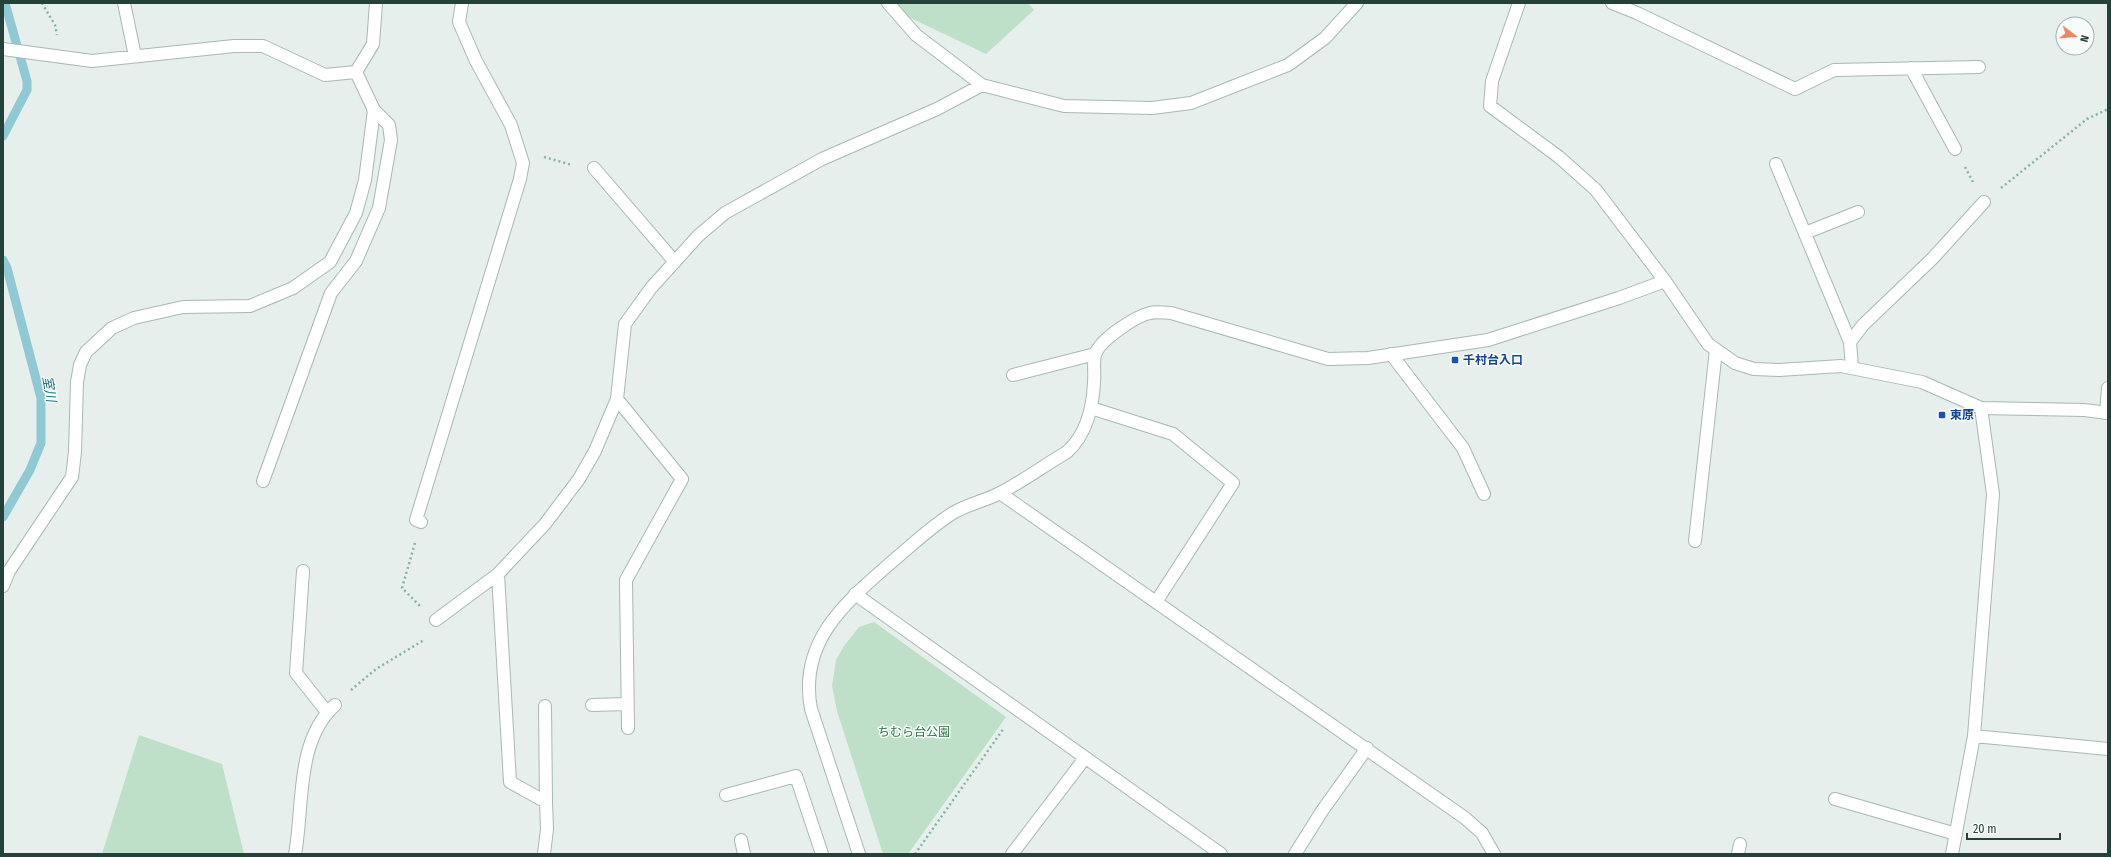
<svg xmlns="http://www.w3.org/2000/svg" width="2111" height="857" font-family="'Fira Sans Condensed','Noto Sans JP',sans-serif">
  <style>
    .green { fill: #bfe0c8 }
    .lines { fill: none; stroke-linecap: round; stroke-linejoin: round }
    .stream { stroke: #8ec9d4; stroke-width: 9 }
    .service-casing { stroke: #a8b8b2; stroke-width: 14 }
    .minor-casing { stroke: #a8b8b2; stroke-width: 14 }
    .tertiary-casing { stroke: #a8b8b2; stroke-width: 14 }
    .path { stroke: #86b3a5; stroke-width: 2.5; stroke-dasharray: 2 3; stroke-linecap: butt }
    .service { stroke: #fff; stroke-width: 12 }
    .minor { stroke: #fff; stroke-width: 12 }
    .tertiary { stroke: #fff; stroke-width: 12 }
    .transit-dot { fill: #1a4fb4; stroke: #f7fbf9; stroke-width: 1.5 }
    .labels { text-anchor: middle; stroke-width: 3; stroke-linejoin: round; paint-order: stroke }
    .transit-label { font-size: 12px; font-weight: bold; fill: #164399; stroke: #f7fbf9; text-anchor: start }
    .park-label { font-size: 12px; fill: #2d7a4b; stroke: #f7fbf9 }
    .water-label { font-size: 13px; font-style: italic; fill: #1c6f80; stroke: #f7fbf9 }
  </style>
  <rect width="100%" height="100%" fill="#e6efeb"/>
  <!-- green -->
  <path class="green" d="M891 3H1028L1034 10 986 54 898 12Z
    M874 622 1006 717 908 854H883L837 711 832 686 836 660 844 646 859 627Z
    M139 735 222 764 244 854H102Z"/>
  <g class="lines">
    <!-- stream -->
    <path class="stream" d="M3 136 27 90V81L5 3
      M3 260 7 268 41 398V443L30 470 3 517"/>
    <!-- service casing -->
    <g class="service-casing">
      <path id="service" d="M2106 413 2108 388
        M263 481 331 293 356 261 379 208 391 140 389 125 373 109
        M303 571 296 673 327 712
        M1835 799 1956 834"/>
    </g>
    <!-- minor casing -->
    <g class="minor-casing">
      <path id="minor" d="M124 3 135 56
        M888 3 916 35 982 85 1064 106 1152 108 1191 103 1288 65 1325 38 1357 3
        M1519 3 1492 81 1490 106 1559 157 1596 190 1665 281
        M1612 3 1637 13 1795 89 1834 70 1979 67
        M3 49 92 61 234 46H263L325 75 356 72
        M1911 68 1955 149
        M356 72 373 44 376 3
        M1776 164 1850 342 1852 368
        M594 168 675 262
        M1805 233 1858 212
        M1850 342 1863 325 1932 259 1984 202
        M1391 354 1463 448 1484 494
        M1013 375 1095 354
        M617 399 682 479 626 580 628 728
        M1091 408 1173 434 1233 483 1156 602
        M421 522 416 520 520 179 523 163 511 125 476 61 459 22 462 3
        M1695 541 1716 350
        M3 586 9 571 72 477 75 452 77 382 80 365 86 352 112 328 134 318 183 307 250 306 293 288 330 262 356 213 365 180 374 110 356 72
        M855 594 1221 854
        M436 620 498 574
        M592 705 627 704
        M545 706 546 802
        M1974 736 2108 749
        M726 795 796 776 822 854
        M741 840 744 854
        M295 854C304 806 295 741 335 705
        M544 854 547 829 546 802 510 782 498 574 545 524 579 479 595 451 617 399 625 324 651 288 698 236 725 213 822 159 937 109 982 85
        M1012 854 1085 758
        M1738 854 1740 844
        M1952 854 1974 736 1993 494 1981 408"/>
    </g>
    <!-- tertiary casing -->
    <g class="tertiary-casing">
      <path id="tertiary" d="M1000 493 1465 818 1482 833 1494 854
        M859 854 811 709C798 640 847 601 894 560 913 544 932 526 953 513 968 504 985 501 1000 493 1023 481 1045 465 1067 452 1086 435 1093 407 1094 382 1095 374 1093 363 1095 355 1099 340 1136 316 1150 313 1156 311 1164 313 1171 313L1328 359 1368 358 1488 340 1619 298 1665 281 1708 344 1735 363 1754 369 1779 370 1841 366 1922 382 1981 408 2084 410 2108 413
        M1295 854 1322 811 1367 748"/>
    </g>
    <!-- path -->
    <path class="path" d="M42 3 55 25 57 35
      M544 157 572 165
      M1965 167 1973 182
      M2001 188 2087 119 2108 109
      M415 543 402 588 420 606
      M351 690 376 669 424 640
      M915 854 1004 728"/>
    <!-- service -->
    <use href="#service" class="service"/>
    <!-- minor -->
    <use href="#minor" class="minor"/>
    <!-- tertiary -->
    <use href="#tertiary" class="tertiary"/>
  </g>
  <!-- markers -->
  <g class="transit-dot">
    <rect x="1451" y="356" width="8" height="8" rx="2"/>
    <rect x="1938" y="411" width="8" height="8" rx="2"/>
  </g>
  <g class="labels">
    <!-- transit labels -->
    <g class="transit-label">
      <text x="1463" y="364">千村台入口</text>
      <text x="1950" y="419">東原</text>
    </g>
    <!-- park labels -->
    <g class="park-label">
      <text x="914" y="736">ちむら台公園</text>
    </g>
    <!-- water labels -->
    <g class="water-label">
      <text transform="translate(50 389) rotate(80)" y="5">室川</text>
    </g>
  </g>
  <!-- border -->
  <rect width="2111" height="857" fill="none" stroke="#24423a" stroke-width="8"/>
  <!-- north arrow -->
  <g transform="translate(2075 36) rotate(106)"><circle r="19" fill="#f7fbf9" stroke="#a3b1ad"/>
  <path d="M0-3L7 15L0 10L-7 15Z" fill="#f4845f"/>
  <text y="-6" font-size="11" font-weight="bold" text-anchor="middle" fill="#24423a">N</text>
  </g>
  <!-- scale -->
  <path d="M1967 833v6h93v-6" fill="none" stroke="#24423a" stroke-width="2"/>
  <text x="1973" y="833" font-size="12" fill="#24423a" stroke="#f7fbf9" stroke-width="3" paint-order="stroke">20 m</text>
</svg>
